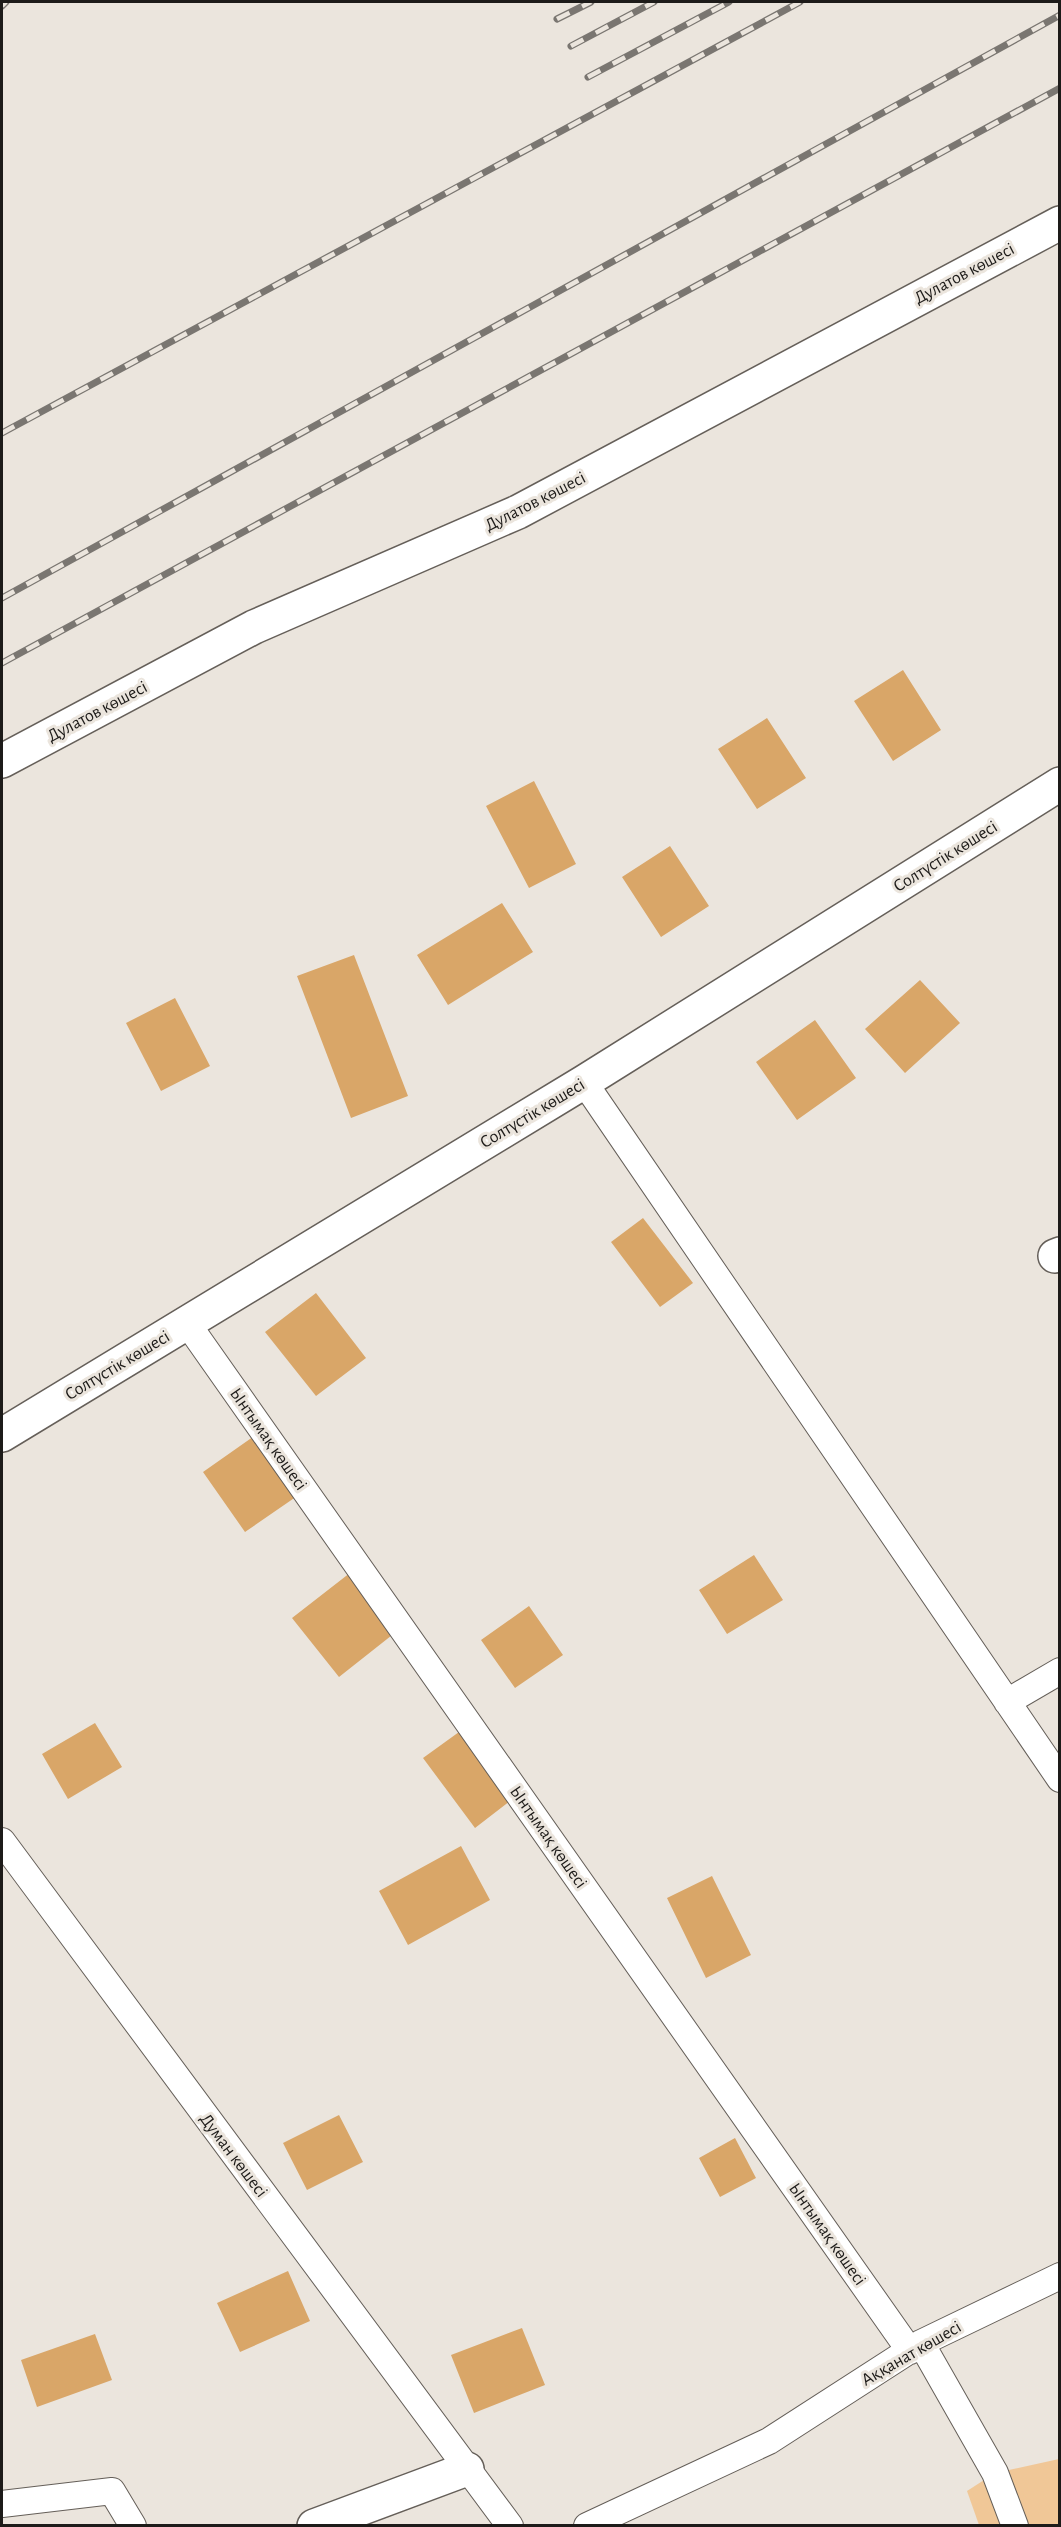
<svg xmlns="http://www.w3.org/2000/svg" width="1061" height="2527" font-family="'Alegreya Sans',sans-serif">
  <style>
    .green { fill: #f0c797 }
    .building { fill: #d9a668 }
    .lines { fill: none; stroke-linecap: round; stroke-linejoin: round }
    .lane-casing { stroke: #655f59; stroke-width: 28 }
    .street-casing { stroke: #655f59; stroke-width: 36 }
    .secondary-casing { stroke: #655f59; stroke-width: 36 }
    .lane { stroke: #fff; stroke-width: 26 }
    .street { stroke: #fff; stroke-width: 33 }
    .secondary { stroke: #fff; stroke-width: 33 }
    .rail-casing { stroke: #7a7671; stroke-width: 7 }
    .rail { stroke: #ebe5dd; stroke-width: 4.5; stroke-dasharray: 14; stroke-linecap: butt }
    .labels { text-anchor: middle; stroke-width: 6; stroke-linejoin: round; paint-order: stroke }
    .street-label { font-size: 18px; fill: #1d1b19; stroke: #ebe5dd }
  </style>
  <rect width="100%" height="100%" fill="#ebe5dd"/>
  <!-- green -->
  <path class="green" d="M1059 2459V2525H979L967 2491 995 2473Z"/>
  <!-- building -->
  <path class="building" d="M903 670 941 730 893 761 854 701Z
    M767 718 806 778 757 809 718 749Z
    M534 781 576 864 529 888 486 806Z
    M670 846 709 906 661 937 622 877Z
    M502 903 533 952 448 1005 417 955Z
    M354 955 408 1096 351 1118 297 976Z
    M920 980 960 1023 905 1073 865 1029Z
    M175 998 210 1066 161 1091 126 1023Z
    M815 1020 856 1078 797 1120 756 1062Z
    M643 1218 693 1283 660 1307 611 1242Z
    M316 1293 366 1358 316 1396 265 1332Z
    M260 1432 303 1492 245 1532 203 1472Z
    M754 1555 783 1600 727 1634 699 1590Z
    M355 1569 401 1628 339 1677 292 1618Z
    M529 1606 563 1655 515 1688 481 1640Z
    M95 1723 122 1767 68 1799 42 1754Z
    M459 1732 510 1801 475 1828 423 1758Z
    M461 1846 490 1900 408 1945 379 1891Z
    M712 1876 751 1955 706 1978 667 1898Z
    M339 2115 363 2162 307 2190 283 2143Z
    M735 2138 756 2178 720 2197 699 2158Z
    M288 2271 310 2321 240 2352 217 2303Z
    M522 2328 545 2385 474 2413 451 2355Z
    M95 2334 112 2380 37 2407 21 2360Z"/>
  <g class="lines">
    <!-- lane casing -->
    <g class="lane-casing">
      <path id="lane" d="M584 1082 1060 1779
        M187 1323 910 2351
        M1007 1702 1060 1671
        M2 1841 510 2526
        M921 2343 995 2473 1015 2526
        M2 2504 112 2491 133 2526
        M587 2526 769 2441 921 2343 1060 2276"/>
    </g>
    <!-- street casing -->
    <g class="street-casing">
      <path id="street" d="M2 761 254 627 518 512 1060 223
        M1055 1256 1060 1254
        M314 2526 467 2469"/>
    </g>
    <!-- secondary casing -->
    <g class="secondary-casing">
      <path id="secondary" d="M2 1435 584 1082 1060 784"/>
    </g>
    <!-- lane -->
    <use href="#lane" class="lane"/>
    <!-- street -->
    <use href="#street" class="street"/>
    <!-- secondary -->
    <use href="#secondary" class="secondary"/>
    <!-- rail casing -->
    <g class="rail-casing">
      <path id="rail" d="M2 6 6 2
        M557 19 591 2
        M571 46 654 2
        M588 77 729 2
        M2 433 800 2
        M2 598 1060 15
        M2 663 1060 88"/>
    </g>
    <!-- rail -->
    <use href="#rail" class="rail"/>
  </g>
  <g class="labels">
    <!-- street labels -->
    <g class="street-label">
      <text transform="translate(964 273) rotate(-28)" y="6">Дулатов көшесі</text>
      <text transform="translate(535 501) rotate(-27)" y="6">Дулатов көшесі</text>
      <text transform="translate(97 711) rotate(-28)" y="6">Дулатов көшесі</text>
      <text transform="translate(945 856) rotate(-32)" y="6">Солтүстік көшесі</text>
      <text transform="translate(532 1113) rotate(-31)" y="6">Солтүстік көшесі</text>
      <text transform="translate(117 1365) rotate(-31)" y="6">Солтүстік көшесі</text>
      <text transform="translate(269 1439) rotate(55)" y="6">Ынтымақ көшесі</text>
      <text transform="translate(549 1837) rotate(55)" y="6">Ынтымақ көшесі</text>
      <text transform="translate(234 2155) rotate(53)" y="6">Думан көшесі</text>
      <text transform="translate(828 2234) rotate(55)" y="6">Ынтымақ көшесі</text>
      <text transform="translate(911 2353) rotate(-30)" y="6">Аққанат көшесі</text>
    </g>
  </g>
  <!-- border -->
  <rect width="1061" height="2527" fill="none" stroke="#1d1b19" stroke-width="6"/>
</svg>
